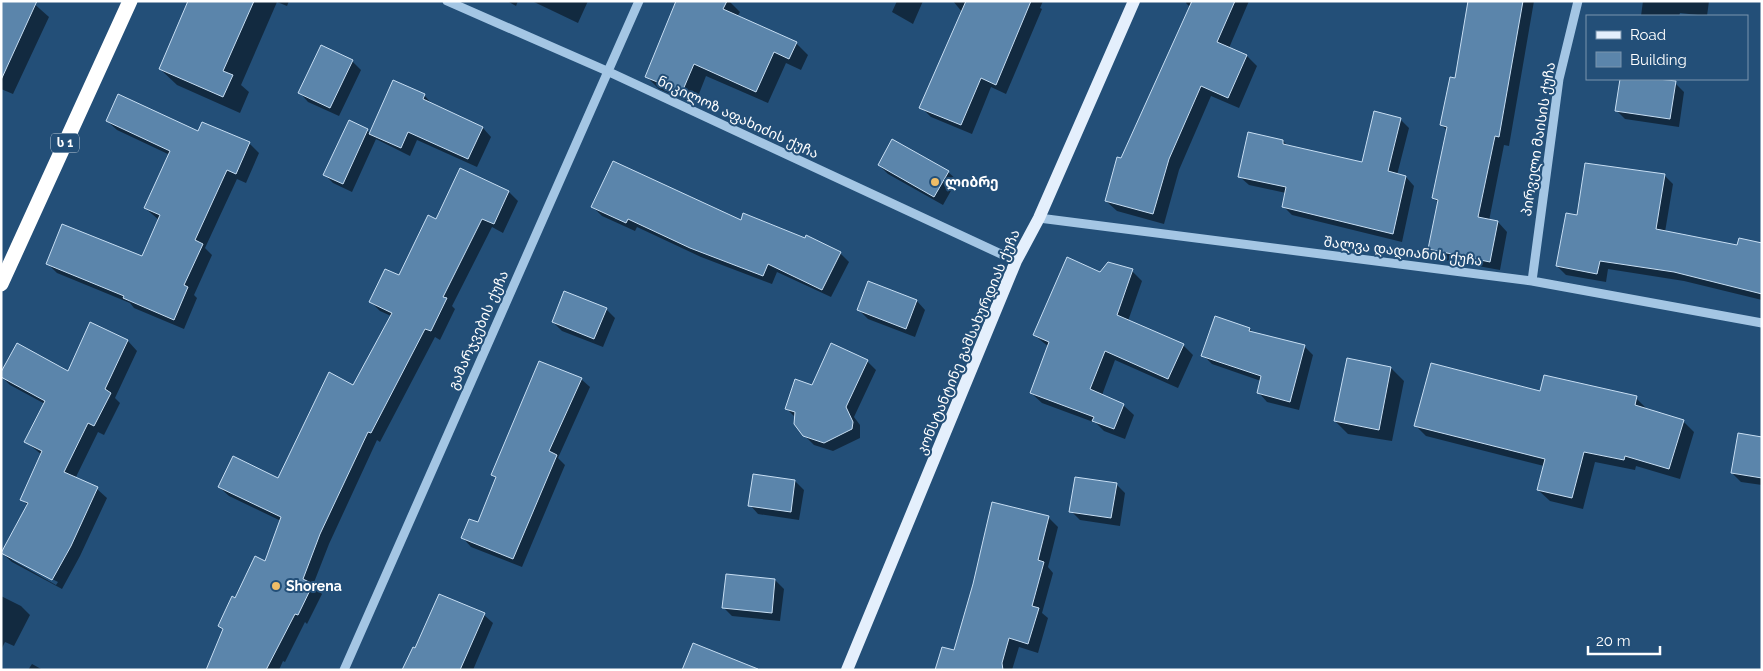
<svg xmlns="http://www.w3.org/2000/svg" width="1763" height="671" font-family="Raleway,'Noto Sans Georgian',sans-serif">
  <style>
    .shadow { fill: #0007; fill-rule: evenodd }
    .building { fill: #5b85ab; stroke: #c7def3 }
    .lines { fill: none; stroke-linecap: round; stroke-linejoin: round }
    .minor { stroke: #a4c6e4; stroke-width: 9 }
    .major { stroke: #e4effc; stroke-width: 12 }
    .highway { stroke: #fff; stroke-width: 15 }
    .poi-dot { fill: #efbd67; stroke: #234f78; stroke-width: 2 }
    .labels { text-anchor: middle; stroke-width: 4; stroke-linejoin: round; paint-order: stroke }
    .shield { fill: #234f78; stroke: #bdcad6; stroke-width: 1 }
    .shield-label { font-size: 12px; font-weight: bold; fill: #fff }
    .street-label { font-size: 14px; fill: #fff; stroke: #234f78 }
    .poi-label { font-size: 14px; font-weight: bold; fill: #fff; stroke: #234f78; text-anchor: start }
  </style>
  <rect width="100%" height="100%" fill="#234f78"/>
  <!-- shadow -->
  <path class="shadow" d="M1 1H31L49 17 13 94 1 89Z
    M190 1H289L287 6 277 2 241 85 249 92 240 113 177 85 160 69Z
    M507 1H518L516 6Z
    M532 1H588L578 23Z
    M676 1H729L740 12 737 17 796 43 808 55 801 70 786 63 768 103 706 76 695 104 659 89 647 77Z
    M897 1H923L913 24 892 12Z
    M953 1H1043L1040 8 1042 9 1006 94 991 87 972 134 931 117 921 107 962 12Z
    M1187 1H1249L1229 48 1247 56 1257 66 1239 108 1211 96 1179 170 1164 224 1117 211 1106 201 1122 160 1191 8 1186 3Z
    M1470 1H1534L1509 146 1504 145 1489 221 1498 222 1507 232 1500 270 1439 259 1429 249 1439 203 1433 198 1448 131 1441 125 1456 79Z
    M1643 1H1709L1707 16 1680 13 1679 16H1641Z
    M352 61 361 70 339 116 308 102 300 93Z
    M1622 79H1650L1675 83 1684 92 1679 127 1625 119 1617 111Z
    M424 95 433 105 483 128 491 137 477 167 417 140 410 156 376 139 352 192 333 183 325 175 349 121 371 133Z
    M1400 119 1409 128 1397 175 1406 177 1414 186 1402 242 1292 215 1283 206 1286 193 1249 185 1240 177 1283 141 1289 147 1363 163Z
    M107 121 199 132 249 143 259 153 246 183 237 179 205 248 212 255 194 295 197 298 184 329 134 308 130 303 57 273 47 263 142 258 159 220 145 208 170 155 117 130Z
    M879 165 948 172 957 180 943 205 888 174Z
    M461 169 509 192 518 201 503 233 492 227 452 306 455 309 440 340 435 337 380 442 377 440 329 544 313 585 322 594 307 624 305 622 285 662 283 661 279 670H207L224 631 219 626 236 599 266 563 281 521 229 496 219 487 279 479 354 387 391 316 380 311 370 301 399 277 437 221Z
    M1664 175 1673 184 1665 232 1738 246 1762 244V300L1684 281 1608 269 1606 282 1566 275 1557 266 1578 216Z
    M593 207 741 221 840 253 849 262 831 297 777 272 772 284 701 257 637 227 635 231 602 216Z
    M1132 271 1142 281 1128 321 1183 345 1193 355 1178 388 1115 360 1102 395 1123 405 1134 415 1125 439 1104 431 1096 423 1042 403 1031 393 1049 347 1034 335 1101 273Z
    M869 283 917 301 925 310 915 337 868 319 859 310Z
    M565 293 606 309 615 318 603 347 562 331 553 322Z
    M1215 318 1250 329 1254 334 1304 346 1313 355 1299 410 1267 402 1259 393 1261 381 1212 364 1203 355Z
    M128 341 137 351 115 398 120 403 104 435 98 432 75 479 97 489 107 498 80 556 62 589 12 562 2 553 28 506 22 499 42 455 26 442 45 404 10 385 1 376 68 373ZM12 558 58 582 56 585 12 560Z
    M1348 360 1391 368 1404 381 1392 441 1348 434 1335 421Z
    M867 361 876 370 854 417 860 425V438L833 451 814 445 804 435 795 417 786 408 813 387Z
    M581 379 590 387 558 458 565 465 522 567 471 547 463 538 479 524 496 479 493 475Z
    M1541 393 1636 398 1647 409 1683 421 1694 432 1680 479 1636 466 1635 470 1595 462 1583 509 1550 501 1538 490 1544 466 1426 436 1415 425Z
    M1762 438V485L1741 482 1732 473Z
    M795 481 804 490 799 520 758 514 750 505Z
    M1116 484 1125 493 1120 526 1080 520 1071 511Z
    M1048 517 1058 527 1048 567 1053 573 1042 613 1048 618 1038 653 1019 647 1012 670H937L955 651Z
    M775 580 784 589 780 621 732 616 723 607Z
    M1 596 21 606 30 615 14 646 5 642 1 650Z
    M484 615 493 623 473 670H403L416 649Z
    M32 664 43 670H28Z"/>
  <!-- building -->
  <path class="building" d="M1 1H37L1 80Z
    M188 1H254L223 71 233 75 223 97 159 69Z
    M676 1H727L723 9 797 42 789 59 774 52 756 92 694 64 682 92 645 77Z
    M966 1H1031L996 85 981 78 961 125 919 108Z
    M1192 1H1235L1217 42 1247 55 1228 98 1201 86 1169 159 1153 214 1105 201 1117 157 1121 158Z
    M1468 1H1523L1499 137 1495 136 1478 217 1498 221 1490 262 1428 249 1438 200 1432 198 1447 127 1440 125 1450 77 1455 78Z
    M321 45 353 60 330 108 298 93Z
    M1620 79H1658L1676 81 1670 119 1615 111Z
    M393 80 425 94 423 99 483 127 468 159 408 132 401 148 369 134Z
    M118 94 198 131 202 122 250 142 236 174 227 170 195 240 203 244 184 285 188 287 174 320 123 298 124 296 46 264 62 224 142 256 160 215 144 208 170 151 106 121Z
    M1374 111 1401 118 1388 171 1406 176 1393 234 1282 207 1286 187 1238 177 1248 132 1283 140V144L1362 162Z
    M349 120 368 129 343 184 323 175Z
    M892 139 949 171 934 197 878 165Z
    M613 161 741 220 743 213 805 238 806 235 841 252 822 290 768 264 763 276 690 248 628 219 626 223 591 207Z
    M1585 163 1665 174 1656 229 1737 245 1739 238 1762 243V294L1674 272 1600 261 1597 274 1556 266 1566 213 1577 215Z
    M460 168 509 191 494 224 482 219 443 297 447 298 431 331 425 329 371 433 368 432 320 534 303 579 313 584 298 615 295 614 266 670H206L223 629 218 626 232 596 235 598 255 556 265 561 281 517 218 487 233 456 278 478 329 372 353 385 392 313 369 302 385 269 399 275 428 215 436 219Z
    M1067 257 1100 272 1108 262 1133 269 1117 315 1184 344 1168 379 1105 351 1090 389 1124 404 1114 429 1092 421 1094 417 1030 393 1049 342 1033 335Z
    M868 281 917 300 906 329 857 310Z
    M564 291 607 308 594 339 552 322Z
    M1215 316 1250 328 1249 331 1305 345 1290 402 1257 393 1261 376 1201 356Z
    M90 322 128 340 105 389 111 393 94 426 88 423 64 472 98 487 71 546 52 580 1 553 28 503 20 500 42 451 24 442 45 401 1 377V372L17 343 68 371Z
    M831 343 868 360 846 407 853 422 852 429 824 443 803 436 794 424 795 412 785 409 795 379 812 385Z
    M1347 358 1391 367 1379 430 1334 421Z
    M539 361 582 378 549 451 557 455 513 559 461 538 469 519 478 522 496 477 491 475Z
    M1431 363 1540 391 1544 375 1637 396 1635 405 1684 420 1669 469 1625 456 1624 460 1584 452 1572 498 1537 490 1545 459 1414 426Z
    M1738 433 1762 437V478L1731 473Z
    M753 474 795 480 791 512 748 506Z
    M1075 477 1117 483 1111 518 1069 512Z
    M992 502 1049 516 1038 560 1044 562 1032 606 1039 608 1028 644 1009 638 1002 663 1003 670H935L942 647 954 650 973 584Z
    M726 574 775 579 772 613 722 608Z
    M439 594 485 613 460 670H402L413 647 415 648Z
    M693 643 758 669V670H682Z"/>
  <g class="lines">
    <!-- minor -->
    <path class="minor" d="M447 1 607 71 1016 261
      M1039 218 1532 281 1762 323
      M1532 281 1559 79 1578 1
      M344 670 639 1"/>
    <!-- major -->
    <path class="major" d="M847 670 1016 261 1039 218 1134 1"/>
    <!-- highway -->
    <path class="highway" d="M1 284 130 1"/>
  </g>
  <!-- markers -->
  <g class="poi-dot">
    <circle cx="935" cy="182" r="5"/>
    <circle cx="276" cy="586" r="5"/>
  </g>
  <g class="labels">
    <!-- shield labels -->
    <rect class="shield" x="51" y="133.5" width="28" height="19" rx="4"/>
    <g class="shield-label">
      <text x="65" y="147">ს 1</text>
    </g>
    <!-- street labels -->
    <g class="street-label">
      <text transform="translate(738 117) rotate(25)" y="5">ნიკილოზ აფახიძის ქუჩა</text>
      <text transform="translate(1538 139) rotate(-81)" y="5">პირველი მაისის ქუჩა</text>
      <text transform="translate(1403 251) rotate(7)" y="5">შალვა დადიანის ქუჩა</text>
      <text transform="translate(478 330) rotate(-66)" y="5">გამარჯვების ქუჩა</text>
      <text transform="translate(968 342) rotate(-67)" y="5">კონსტანტინე გამსახურდიას ქუჩა</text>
    </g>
    <!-- poi labels -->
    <g class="poi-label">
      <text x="945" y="187">ლიბრე</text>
      <text x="286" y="591">Shorena</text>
    </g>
  </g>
  <!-- border -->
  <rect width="1763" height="671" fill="none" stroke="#ffffff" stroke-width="5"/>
  <!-- legend -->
  <rect x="1586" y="15" width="162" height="65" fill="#234f78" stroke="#7b95ae"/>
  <rect x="1596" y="31" width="25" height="8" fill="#e4effc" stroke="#7b95ae"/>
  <text x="1630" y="40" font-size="15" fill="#ffffff">Road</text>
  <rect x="1596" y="52" width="25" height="15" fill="#5b85ab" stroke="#7b95ae"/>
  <text x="1630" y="65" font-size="15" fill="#ffffff">Building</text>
  <!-- scale -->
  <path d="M1588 646v8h72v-8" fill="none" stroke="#ffffff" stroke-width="2.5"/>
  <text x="1596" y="646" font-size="15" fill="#ffffff" stroke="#234f78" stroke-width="4" paint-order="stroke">20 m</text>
</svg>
